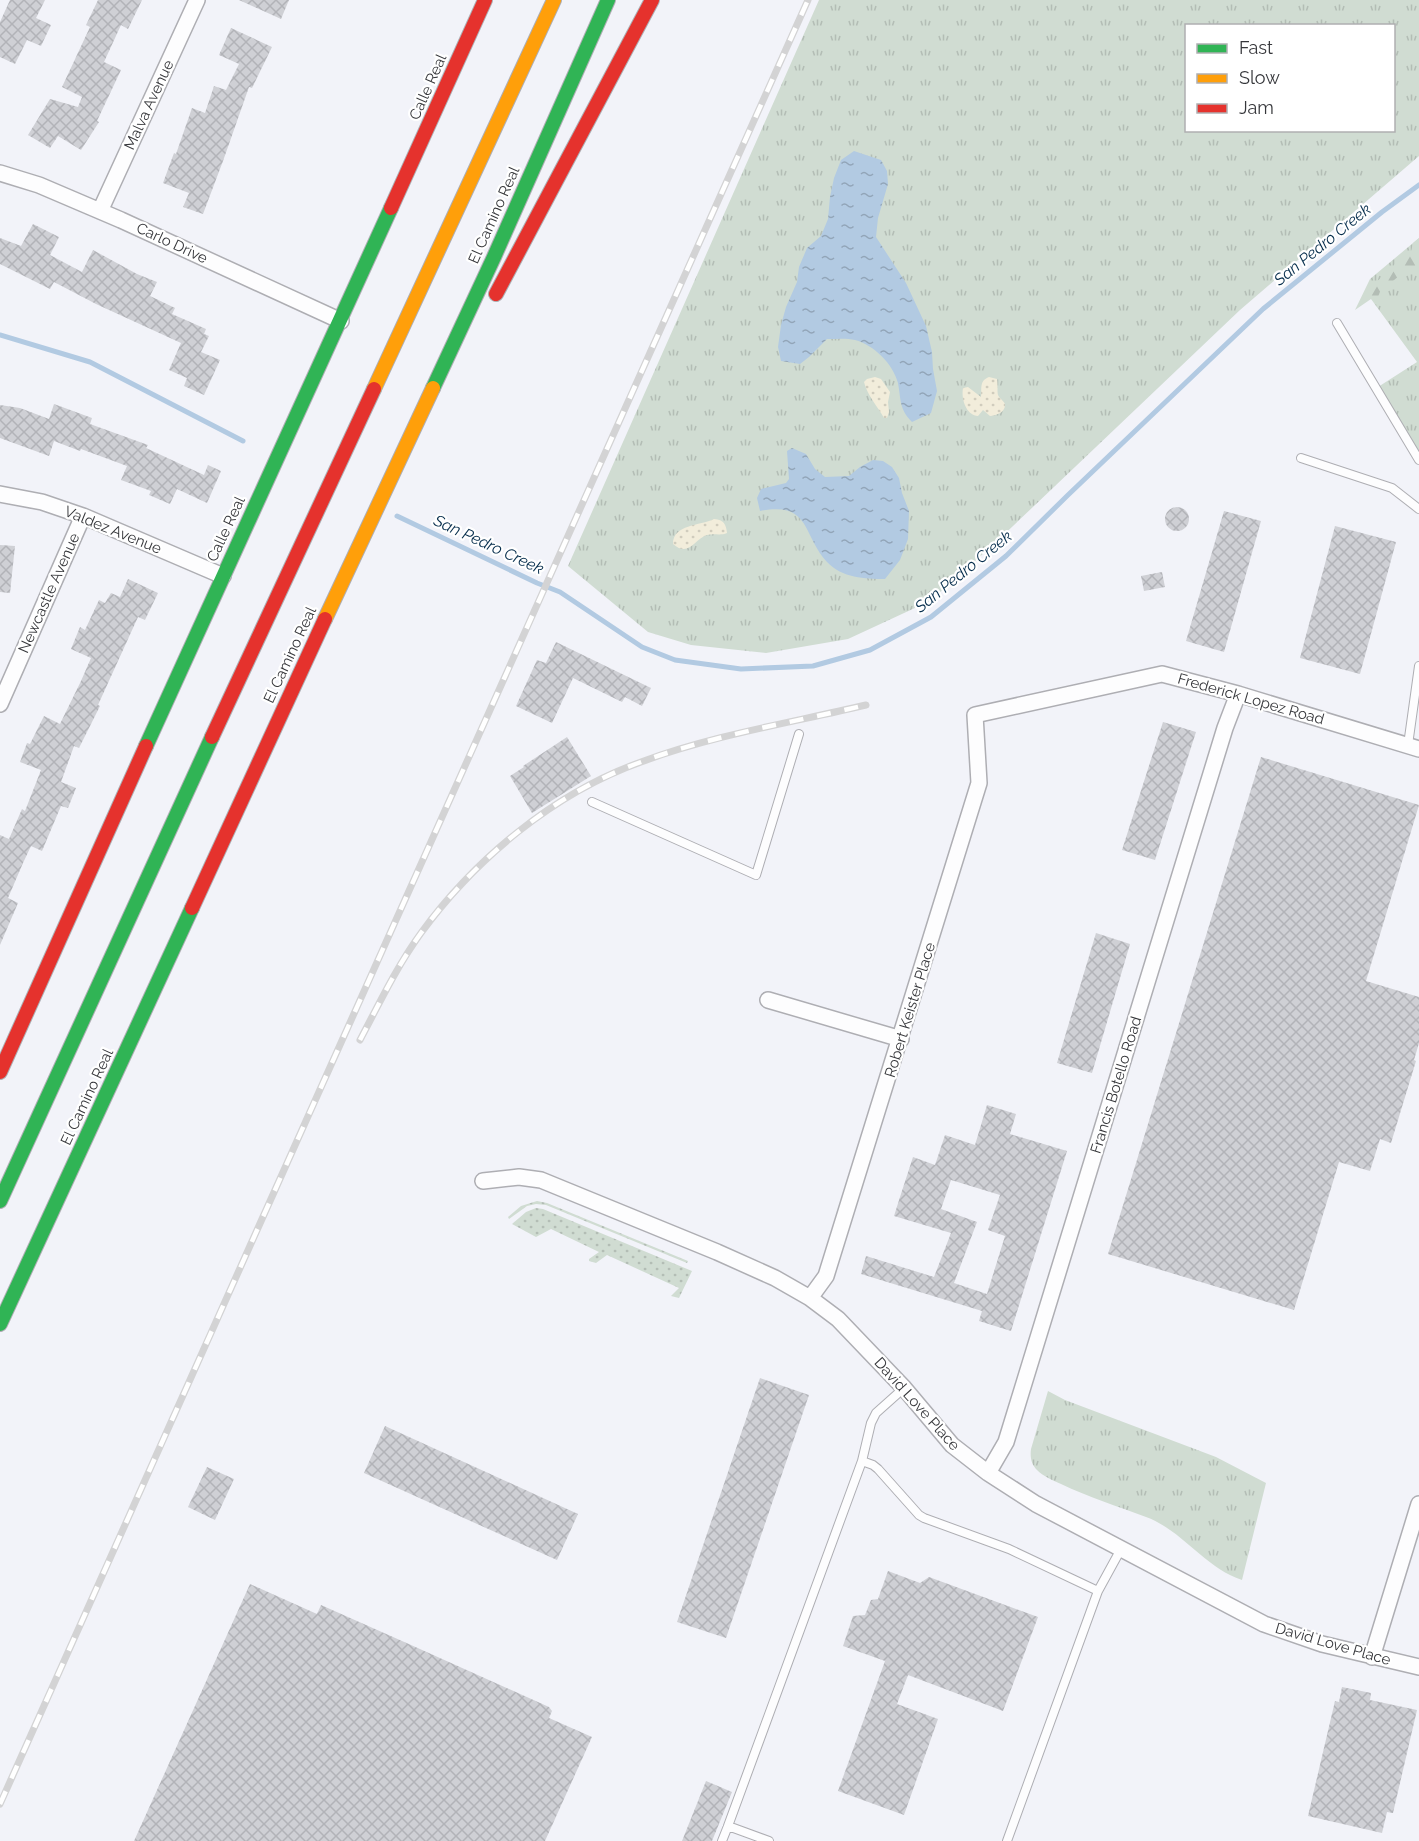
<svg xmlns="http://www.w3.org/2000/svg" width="1419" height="1841" font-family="Raleway,sans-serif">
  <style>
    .grass { fill: url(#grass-tufts); fill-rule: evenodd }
    .forest { fill: url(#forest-firs) }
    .sand { fill: url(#sand-dots) }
    .garden { fill: url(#garden-dots) }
    .water { fill: url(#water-ripples) }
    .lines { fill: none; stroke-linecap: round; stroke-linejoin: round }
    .stream { stroke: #b2cae2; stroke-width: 5 }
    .building { fill: url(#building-cross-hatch); fill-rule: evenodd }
    .lane-casing { stroke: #aeaeb3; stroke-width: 10 }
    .street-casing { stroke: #aeaeb3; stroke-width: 18 }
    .fast-casing { stroke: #aeaeb3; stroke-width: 16 }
    .slow-casing { stroke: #aeaeb3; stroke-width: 16 }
    .jam-casing { stroke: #aeaeb3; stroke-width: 16 }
    .lane { stroke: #fdfdfe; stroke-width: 8 }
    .street { stroke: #fdfdfe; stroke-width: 15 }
    .fast { stroke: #30b455; stroke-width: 14 }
    .slow { stroke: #ff9f0a; stroke-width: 14 }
    .jam { stroke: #e5322d; stroke-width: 14 }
    .rail-casing { stroke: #d3d3d4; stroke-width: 7 }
    .rail { stroke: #fff; stroke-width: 4.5; stroke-dasharray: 14; stroke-linecap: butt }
    .labels { text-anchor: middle; stroke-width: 4.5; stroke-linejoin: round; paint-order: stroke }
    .street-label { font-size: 15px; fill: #36373b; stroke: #fff }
    .water-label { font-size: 16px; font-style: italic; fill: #042c4b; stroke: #fff }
  </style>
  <defs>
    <pattern id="grass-tufts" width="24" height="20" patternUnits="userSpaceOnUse" patternTransform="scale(1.5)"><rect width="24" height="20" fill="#d0dcd2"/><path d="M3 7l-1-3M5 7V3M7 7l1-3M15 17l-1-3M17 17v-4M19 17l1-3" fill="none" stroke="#b3bdb5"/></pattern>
    <pattern id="forest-firs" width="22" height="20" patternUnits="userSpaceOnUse" patternTransform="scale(1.5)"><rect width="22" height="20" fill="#d0dcd2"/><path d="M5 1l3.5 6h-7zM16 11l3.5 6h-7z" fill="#b3bdb5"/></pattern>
    <pattern id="sand-dots" width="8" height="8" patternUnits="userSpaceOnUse" patternTransform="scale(1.5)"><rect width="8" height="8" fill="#f2eddb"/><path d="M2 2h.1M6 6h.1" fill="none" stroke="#d0ccbd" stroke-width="1.8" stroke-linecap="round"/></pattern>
    <pattern id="garden-dots" width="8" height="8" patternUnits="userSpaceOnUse" patternTransform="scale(1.5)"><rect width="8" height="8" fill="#d0dcd2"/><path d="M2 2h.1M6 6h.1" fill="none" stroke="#b3bdb5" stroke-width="1.8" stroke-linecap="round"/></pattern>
    <pattern id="water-ripples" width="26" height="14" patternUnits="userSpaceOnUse" patternTransform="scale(1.5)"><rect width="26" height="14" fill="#b2cae2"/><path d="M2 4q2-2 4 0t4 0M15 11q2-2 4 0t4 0" fill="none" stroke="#92a5b8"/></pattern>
    <pattern id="building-cross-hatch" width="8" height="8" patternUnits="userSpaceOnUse" patternTransform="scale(1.5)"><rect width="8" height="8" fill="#cfd0d5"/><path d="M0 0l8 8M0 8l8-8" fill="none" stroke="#b2b3b8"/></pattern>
  </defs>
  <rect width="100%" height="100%" fill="#f2f3f9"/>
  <!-- grass -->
  <path class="grass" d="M819 0H1419V156L1240 310 993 545 930 601 848 639 766 653 691 645 648 632 568 566ZM1186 26H1394V130H1186Z
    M1419 238V454L1378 387 1417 362 1371 299 1355 310 1370 279Z
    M1048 1391 1065 1400 1216 1457 1266 1483 1242 1580C1205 1568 1182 1530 1146 1517 1117 1506 1088 1497 1061 1484 1052 1480 1043 1476 1037 1470 1031 1464 1030 1457 1031 1449Z"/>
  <!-- forest -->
  <path class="forest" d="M1419 238V262L1412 271 1399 276 1383 289H1381L1378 297 1373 298 1366 294C1375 279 1391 274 1399 257L1411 252 1413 243Z"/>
  <!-- sand -->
  <path class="sand" d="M875 377 881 379 890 392 888 402 889 412 887 418H884C878 407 867 395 864 382L867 379Z
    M989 377 997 379C998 384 997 391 998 395 1000 399 1004 401 1005 404 1006 412 996 416 990 416L983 410 978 416C966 415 961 399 963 388L968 387 981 397C982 388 979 381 989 377Z
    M714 519C724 520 726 524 727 533 720 536 714 533 707 535 694 539 689 558 673 544 673 524 700 526 714 519Z"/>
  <!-- garden -->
  <path class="garden" d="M537 1201 547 1203 688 1261 687 1263 546 1205 536 1204 527 1206 509 1219 508 1217 521 1206Z
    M536 1208 543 1209 692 1271 679 1298 671 1296 679 1288 607 1255 596 1263 589 1261V1259L599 1252 551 1229 536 1237 512 1224 526 1212Z"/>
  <!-- water -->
  <path class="water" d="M854 151 881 160 887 171 888 184 878 218 876 237 906 283 926 326 932 352 933 369 937 391 931 413 912 422C899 409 901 399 898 383 893 364 874 345 855 340 847 338 836 339 827 339L809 357 800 364 781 361 778 347 781 325 786 307 797 282 799 267 807 248 821 236 828 219 830 197 834 178 841 160Z
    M792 448 806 454 815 469 825 477 849 476 860 467 873 460 883 461 892 467 899 478 902 493 909 511 908 539 900 560 885 579C865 579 842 578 827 562 802 535 811 501 760 511L757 498 761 489 786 483 789 479 787 451Z"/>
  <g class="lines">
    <!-- stream -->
    <path class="stream" d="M0 335 90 362 243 441
      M397 516 537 583 560 592 642 647 675 660 741 669 813 666 870 650 931 617 1006 556 1068 495 1263 309 1382 212 1419 185"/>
  </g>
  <!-- building -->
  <path class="building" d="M10 0H45L36 18 51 25 41 46 27 40 15 64 0 57V22Z
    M98 0H142L128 29 121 25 104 62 121 70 97 121 99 122 81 150 58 136 50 148 28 135 50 99 78 107 82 97 62 87 90 27 86 25Z
    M239 0H289L281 19Z
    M231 28 272 47 252 88 249 87 223 161 203 214 183 207 189 193 163 183 174 153 176 154 192 108 205 113 214 86 226 90 239 64 219 55Z
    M33 224 59 237 50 255 82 272 93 250 137 274 157 282 150 296 175 308 172 314 206 329 204 334 209 336 201 352 220 360 204 395 184 386 187 378 169 370 181 343 96 304 54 282 50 289 0 264V238L21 246Z
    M54 404 92 418 90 424 148 445 146 448 204 475 208 465 221 471 207 503 177 489 170 504 149 495 151 491 121 480 127 466 81 449 80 451 54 441 49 456 0 438V405L20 408 49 419Z
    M1165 519a12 12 0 1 1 24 0a12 12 0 1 1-24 0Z
    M1224 511 1261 521 1224 652 1186 641Z
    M1335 526 1396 542 1360 674 1300 658Z
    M0 545 15 546 10 593 0 592Z
    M1162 572 1165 587 1144 591 1141 576Z
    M128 579 158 593 145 620 138 617 98 705 100 706 79 748 74 746 61 782 76 788 68 808 61 806 42 851 31 846 23 863 8 898 18 903 0 945V835L9 839 22 809 25 811 41 770 20 762 27 743 30 744 44 716 60 724 81 681 91 658 71 649 80 627 85 630 99 600 105 603 111 593 120 597Z
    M556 642 651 688 642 706 625 697 622 702 573 678 552 723 516 706 537 660 546 663Z
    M1163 722 1196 732 1155 860 1122 850Z
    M567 737 591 776 532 813 510 776 524 767 523 766Z
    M1261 757 1419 805 1366 981 1419 997V1043L1414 1060 1416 1061 1391 1143 1380 1139 1370 1171 1339 1162 1294 1310 1108 1254Z
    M1096 933 1130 944 1092 1073 1057 1063Z
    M987 1105 1016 1114 1010 1134 1067 1151 1011 1331 979 1321 982 1311 861 1274 866 1256 934 1277 951 1233 894 1216 900 1197 913 1157 935 1165 945 1135 975 1145ZM951 1180 1000 1195 988 1230 1005 1236 987 1294 954 1283 977 1222 941 1209Z
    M760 1378 809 1395 726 1638 677 1622Z
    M385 1426 578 1514 557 1560 364 1473Z
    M207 1467 234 1479 215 1520 188 1507Z
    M888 1571 920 1583 929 1577 1038 1617 1003 1711 908 1675 897 1704 938 1719 904 1815 838 1791 885 1661 843 1646 853 1616 865 1615 871 1600 878 1599Z
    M250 1584 317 1614 321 1605 411 1645 549 1707 552 1711 549 1718 592 1737 545 1841H134Z
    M1342 1687 1371 1693 1370 1700 1417 1710 1393 1813 1387 1812 1382 1833 1308 1816 1335 1701 1339 1702Z
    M706 1781 732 1792 712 1841H682Z"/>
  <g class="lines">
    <!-- lane casing -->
    <g class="lane-casing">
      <path id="lane" d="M1337 323 1419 460
        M1301 458 1392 488 1419 509
        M1408 745 1419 666
        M592 802 756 875 799 734
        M862 1461 873 1465 878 1469 919 1515 924 1518 1009 1549 1098 1591
        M722 1841 728 1826
        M769 1841 728 1826 862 1461 871 1423 876 1413 904 1388
        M1007 1841 1098 1591 1121 1549"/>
    </g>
    <!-- street casing -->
    <g class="street-casing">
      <path id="street" d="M0 173 39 185 121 220 341 321
        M100 211 197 0
        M0 494 42 502 83 516 223 576
        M0 704 83 516
        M768 1000 901 1039
        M483 1181 519 1177 541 1180 717 1252 775 1278 810 1298 838 1319 904 1388 952 1445 988 1473 1036 1504 1264 1624 1322 1644 1419 1667
        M810 1298 826 1276 979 783 975 715 1162 674 1238 694 1419 749
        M988 1473 1006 1442 1225 728 1238 694
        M1372 1657 1419 1504"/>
    </g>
    <!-- fast casing -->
    <g class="fast-casing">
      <path id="fast" d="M433 388 494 257 608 0
        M146 746 391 208
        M0 1201 212 737
        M0 1324 192 908"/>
    </g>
    <!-- slow casing -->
    <g class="slow-casing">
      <path id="slow" d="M374 389 554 0
        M325 619 433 388"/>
    </g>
    <!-- jam casing -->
    <g class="jam-casing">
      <path id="jam" d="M391 208 485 0
        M496 294 652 0
        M212 737 374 389
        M192 908 325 619
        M0 1072 146 746"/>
    </g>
    <!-- lane -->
    <use href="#lane" class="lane"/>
    <!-- street -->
    <use href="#street" class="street"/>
    <!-- fast -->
    <use href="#fast" class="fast"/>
    <!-- slow -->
    <use href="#slow" class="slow"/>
    <!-- jam -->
    <use href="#jam" class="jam"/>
    <!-- rail casing -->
    <g class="rail-casing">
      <path id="rail" d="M360 1040C379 1004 397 966 421 933 475 859 554 793 641 762 713 735 790 723 866 705
        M0 1804 808 0"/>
    </g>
    <!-- rail -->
    <use href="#rail" class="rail"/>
  </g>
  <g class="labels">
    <!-- street labels -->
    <g class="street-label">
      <text transform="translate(428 87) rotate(-66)" y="5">Calle Real</text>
      <text transform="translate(149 105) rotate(-65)" y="5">Malva Avenue</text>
      <text transform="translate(494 215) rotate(-66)" y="5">El Camino Real</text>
      <text transform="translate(172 243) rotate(25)" y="5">Carlo Drive</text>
      <text transform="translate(226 529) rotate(-65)" y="5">Calle Real</text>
      <text transform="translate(113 530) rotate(22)" y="5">Valdez Avenue</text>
      <text transform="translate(49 593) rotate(-66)" y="5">Newcastle Avenue</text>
      <text transform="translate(290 655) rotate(-65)" y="5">El Camino Real</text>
      <text transform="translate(1251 699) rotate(16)" y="5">Frederick Lopez Road</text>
      <text transform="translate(910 1010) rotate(-73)" y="5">Robert Keister Place</text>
      <text transform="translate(1116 1085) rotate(-73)" y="5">Francis Botello Road</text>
      <text transform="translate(87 1097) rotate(-65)" y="5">El Camino Real</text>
      <text transform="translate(917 1404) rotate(48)" y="5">David Love Place</text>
      <text transform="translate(1333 1644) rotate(16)" y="5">David Love Place</text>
    </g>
    <!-- water labels -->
    <g class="water-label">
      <text transform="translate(1322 244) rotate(-39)" y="6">San Pedro Creek</text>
      <text transform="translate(489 544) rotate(25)" y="6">San Pedro Creek</text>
      <text transform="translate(963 571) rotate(-39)" y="6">San Pedro Creek</text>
    </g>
  </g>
  <!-- legend -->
  <rect x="1185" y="24" width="210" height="108" fill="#ffffff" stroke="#afafb1" stroke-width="1.5"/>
  <rect x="1197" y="44" width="30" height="9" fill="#30b455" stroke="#afafb1" stroke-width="1.5"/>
  <text x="1239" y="54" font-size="18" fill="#36373b">Fast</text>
  <rect x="1197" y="74" width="30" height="9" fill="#ff9f0a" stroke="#afafb1" stroke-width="1.5"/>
  <text x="1239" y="84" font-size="18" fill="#36373b">Slow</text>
  <rect x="1197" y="104" width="30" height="9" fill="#e5322d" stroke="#afafb1" stroke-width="1.5"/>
  <text x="1239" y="114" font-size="18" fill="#36373b">Jam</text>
</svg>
